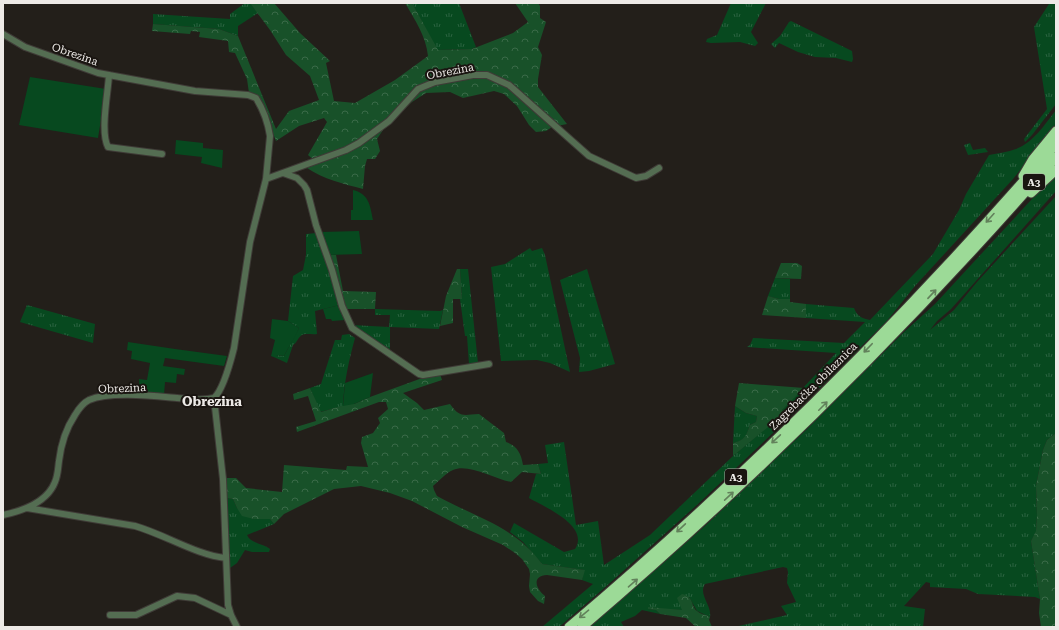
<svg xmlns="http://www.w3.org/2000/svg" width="1059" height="630" font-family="'Roboto Serif',serif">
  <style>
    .grass { fill: url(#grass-tufts) }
    .forest { fill: url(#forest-crowns) }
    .garden { fill: #07491f }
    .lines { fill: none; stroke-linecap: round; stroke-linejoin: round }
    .minor-casing { stroke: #3f3b37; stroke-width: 8 }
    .highway-casing { stroke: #3f3b37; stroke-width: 11 }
    .minor { stroke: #546d52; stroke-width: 6 }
    .highway { stroke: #9cda97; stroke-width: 9 }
    .oneway { stroke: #62815b }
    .labels { text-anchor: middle; stroke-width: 4; stroke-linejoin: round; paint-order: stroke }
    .shield { fill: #1a1511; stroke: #aeaaa7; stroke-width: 1 }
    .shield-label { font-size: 10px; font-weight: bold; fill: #edeae7 }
    .street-label { font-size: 11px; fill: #edeae7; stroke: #1a1511 }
    .quarter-label { font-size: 13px; font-weight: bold; fill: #edeae7; stroke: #1a1511 }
  </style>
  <defs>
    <pattern id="grass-tufts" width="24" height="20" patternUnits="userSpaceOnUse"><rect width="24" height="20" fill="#07491f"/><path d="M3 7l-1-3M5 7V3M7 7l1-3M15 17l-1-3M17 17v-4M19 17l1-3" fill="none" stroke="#2b6340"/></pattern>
    <pattern id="forest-crowns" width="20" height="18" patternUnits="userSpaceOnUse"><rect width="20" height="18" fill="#185129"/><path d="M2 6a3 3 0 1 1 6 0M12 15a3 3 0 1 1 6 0" fill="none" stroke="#3a6a48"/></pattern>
  </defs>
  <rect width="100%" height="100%" fill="#231f1a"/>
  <!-- grass -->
  <path class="grass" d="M245 3H250L258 13 238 26V36L219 29 153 24V14L230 19V14Z
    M412 3H459L476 47 472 49 437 50Z
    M731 3H766L751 32 758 43 755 46 740 42 711 43 706 42 707 39 717 35Z
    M1049 4H1056V104L1032 135 1025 142 1024 139 1047 109 1034 27Z
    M791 21 852 51 853 59 852 62 836 58 815 57 798 52 779 43 775 48 771 44 780 36 789 22Z
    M1056 110V125L1013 179 915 286 886 322 795 412 698 504 602 590 559 627H542L593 584 582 580 584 570 542 564 523 542 510 532 514 523 564 552 575 549C590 526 545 507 529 498L536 474H541L538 464 548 463 545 445 564 442 576 525 598 521 604 565 650 535 733 456 784 413 782 410 836 353 747 347 750 345 753 338 844 343 865 322 806 318V304L854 308C857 316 861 318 870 320L933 254 959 210 966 194 989 155C998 153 1008 152 1016 149 1034 142 1045 124 1056 110Z
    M970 143 973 150 985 148 988 152 968 155 964 145Z
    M1056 173V191L951 309 937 321 930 330 954 310 977 282 1056 196V433L1047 440 1043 450 1036 486 1037 516 1036 532 1031 541 1040 599 1035 597 978 594 966 589 930 587V583L926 582 904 606 925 609 923 627 889 626 883 627H734L787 615 781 606 796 602 787 583 788 572 787 568 783 567 705 584C698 595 712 605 710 617L697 611 689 597 683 610 648 609 656 610 660 614 642 610 635 616 621 622 624 627H590L706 525 806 430 904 332 935 304Z
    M317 233 340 305 315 311 317 334C313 335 305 333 302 335 298 337 297 343 293 345L287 363 276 358V355L284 356 299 328 288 321 293 276 303 270 306 255V234Z
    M530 248 532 251 542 248 545 255 570 372 550 363 537 360 501 361 491 267 505 264Z
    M460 269H468L478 363 469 364 467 336H465L460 299H462Z
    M587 269 615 364 589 371 579 372 580 358 560 280Z
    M775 278 790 279V299H779L768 296Z
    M27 305 95 324 93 343 20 322Z
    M375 309 440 311 443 310 439 329 390 327V350H387L352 325 389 327 390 315H375Z
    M349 334 355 338C349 360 344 382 343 406L320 412 310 388 321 384 335 340H341L342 335Z
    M735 406 746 413 757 416 756 422 750 425C746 436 746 440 733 443Z
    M226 498 233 499 237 508 254 519H270L274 524 247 535C251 544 263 543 270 549L269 552H252L245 550 237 563 230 568Z"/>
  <!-- forest -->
  <path class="forest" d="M250 3H274L300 33 330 61 326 63 334 101 355 103 395 80 428 56C426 36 415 20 405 3H412L438 50 472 49 513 33 528 22 515 3H538L540 6V18L546 22 538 47 542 55 538 79V87L567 124 552 127 546 131 536 132 529 125 517 106 504 94 494 91 463 98 450 92 426 93 412 102 387 124 377 139 380 151 375 159H367L365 166 363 189C344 184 323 179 307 168L316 162 308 155 327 122 324 118 299 126 276 141 259 98 255 94 249 93 247 79 235 53 229 52 228 41 199 37 200 32 191 31 190 34 152 31 153 24 219 29 238 36 276 129 289 111 319 100 310 76 286 55 270 30Z
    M328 255H336L343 291 376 292 375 309H345Z
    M781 263H797L802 266 801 279 775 278Z
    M457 269H460L462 299H453V323L440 326 446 296Z
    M768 296 779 299H790V302L806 304V318L762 315Z
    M440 374 442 380 403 393 417 403 424 410 450 404C460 418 463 415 479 414L504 433 506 442C517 446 521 453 523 465L538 464 541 474 522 472 511 482C495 479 468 463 453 470 446 473 439 481 433 486L434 490 437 496C475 517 516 527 542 564L585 570 582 580 547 575C531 576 536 589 545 596L544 604 538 601 530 592 529 586 530 574 529 569 522 559 515 553 503 545 462 527 412 501 390 493 361 486 334 489 284 514 274 524 270 519H254L242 516 237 508 233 499 226 498 225 478H236L246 488 282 492 284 465 346 470 347 466 368 467 361 443 362 437 373 433 380 423 378 418 388 409 386 402H379L297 432 296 427 316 421 308 396 294 400 293 394 310 388 321 412 348 404H354L370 397 425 377Z
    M739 383 804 388 782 410 785 413 733 456V443C745 440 746 436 750 425L756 422 757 416 746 413 735 406Z
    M1056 433V627H1041L1039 613 1040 599 1031 541 1036 531 1037 516 1036 486 1043 450 1047 440Z
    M682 594C694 596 691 607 697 611 700 614 707 615 710 617L709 620 712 627H696L686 618 660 614 656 610 648 609V607L682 610 677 598Z"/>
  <!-- garden -->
  <path class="garden" d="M30 77 106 89 98 138 19 125Z
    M176 140 203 143V148L223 150 222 168 201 163 202 157 175 154Z
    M353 190C369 194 370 205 373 220H351V210H353Z
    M359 231 362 254 328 255 321 232Z
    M340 305 345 320 332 321 331 319H326L323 309Z
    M272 319 288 321 299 328C295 338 289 346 284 356L276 355V358L271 356 275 340 270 338Z
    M128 342 175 349 227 356 224 366 165 358 163 366 185 369 184 375 177 374 176 383 165 382 164 395 140 394 139 379 147 380 150 363 131 359 132 351 127 350Z
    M373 373 370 397 354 404 343 406 345 383Z"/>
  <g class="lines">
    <!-- minor casing -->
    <g class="minor-casing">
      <path id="minor" d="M3 34 25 47 98 73 195 91 248 95 256 98C263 109 268 123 270 136L266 179 250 242 234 348C231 360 223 390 214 398L223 479 228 605 231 615 237 627
        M109 75C108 93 100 132 108 147L162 154
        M283 173 297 178 304 185 307 190 316 225 332 270 342 306 352 328 419 374 423 375 489 364
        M266 179 346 150 359 143 389 121 418 89 435 82 473 75H487L509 85 589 156 636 178 646 176 659 168
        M27 508 135 526C166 535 196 555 226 558
        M3 515C22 511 47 503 55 482 58 475 58 468 59 461 61 444 65 430 75 415 78 410 83 403 89 400 110 391 154 396 177 398 189 399 202 401 214 398
        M110 615H136L177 596 195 598 231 615"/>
    </g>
    <!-- highway casing -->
    <g class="highway-casing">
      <path id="highway" d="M1023 176 1033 159 1056 131
        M1031 193 1056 170
        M569 627C744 479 906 317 1056 144
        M582 627C752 482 910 325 1056 157"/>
    </g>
    <!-- minor -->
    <use href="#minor" class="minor"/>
    <!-- highway -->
    <use href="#highway" class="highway"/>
  </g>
  <!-- one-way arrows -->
  <defs><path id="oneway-shaft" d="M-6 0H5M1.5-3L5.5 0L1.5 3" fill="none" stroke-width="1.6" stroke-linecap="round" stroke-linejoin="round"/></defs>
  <g class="oneway">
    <use href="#oneway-shaft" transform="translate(990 218) rotate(132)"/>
    <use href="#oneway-shaft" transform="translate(932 294) rotate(-47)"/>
    <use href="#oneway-shaft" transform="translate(868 348) rotate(134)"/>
    <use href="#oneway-shaft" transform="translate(823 406) rotate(-45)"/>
    <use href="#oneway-shaft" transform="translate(776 439) rotate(137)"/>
    <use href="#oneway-shaft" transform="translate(729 496) rotate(-43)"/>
    <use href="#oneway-shaft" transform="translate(681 528) rotate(137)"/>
    <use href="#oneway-shaft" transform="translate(633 583) rotate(-41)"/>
    <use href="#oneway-shaft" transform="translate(584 614) rotate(140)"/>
  </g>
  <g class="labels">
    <!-- shield labels -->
    <g class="shield">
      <rect x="1023" y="174" width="22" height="16" rx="3"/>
      <rect x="725" y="469" width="22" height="16" rx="3"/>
    </g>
    <g class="shield-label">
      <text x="1034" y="186">A3</text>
      <text x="736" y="481">A3</text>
    </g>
    <!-- street labels -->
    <g class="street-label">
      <text transform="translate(75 54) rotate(19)" y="4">Obrezina</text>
      <text transform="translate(450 71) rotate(-11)" y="4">Obrezina</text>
      <text transform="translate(813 386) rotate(-45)" y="4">Zagrebačka obilaznica</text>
      <text transform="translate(122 388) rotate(-2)" y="4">Obrezina</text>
    </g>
    <!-- quarter labels -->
    <g class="quarter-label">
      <text x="212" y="406">Obrezina</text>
    </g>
  </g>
  <!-- border -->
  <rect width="1059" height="630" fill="none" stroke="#edeae7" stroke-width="8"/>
</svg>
